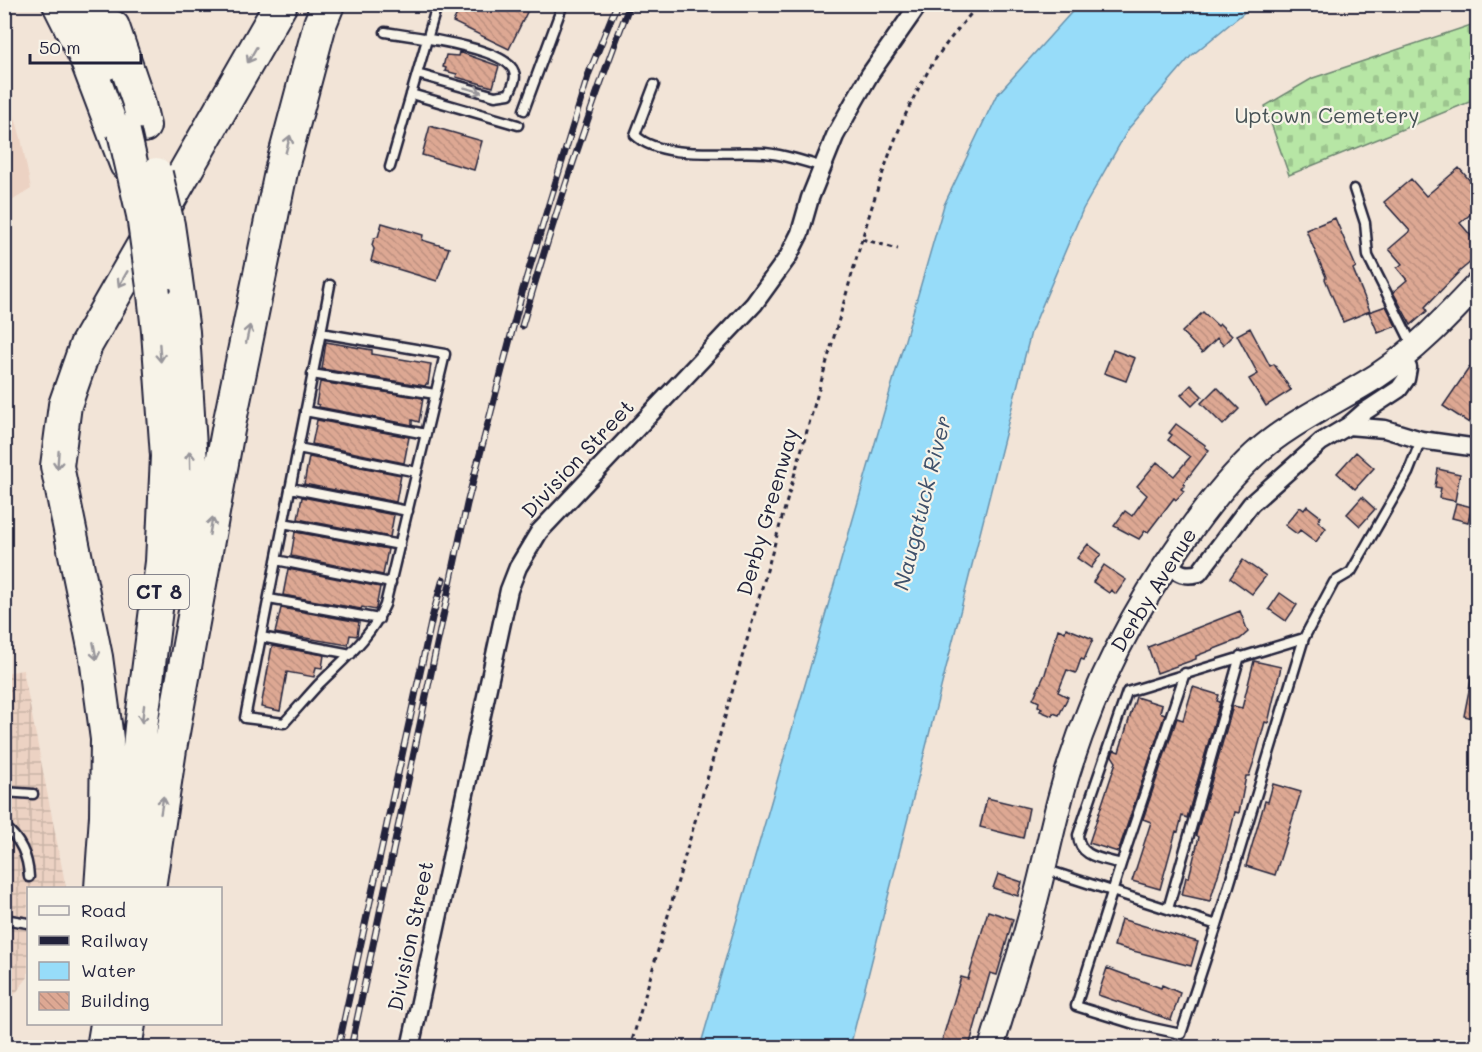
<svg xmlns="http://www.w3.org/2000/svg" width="1482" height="1052" font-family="Mali,sans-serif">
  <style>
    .built { fill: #ecd2c3 }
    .industrial { fill: url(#industrial-grid) }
    .cemetery { fill: url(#cemetery-stones); stroke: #6c8470; stroke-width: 1.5 }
    .water { fill: #97dcf9; stroke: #6892ad; stroke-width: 1.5 }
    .building { fill: url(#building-back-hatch); stroke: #22223b; stroke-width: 1.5 }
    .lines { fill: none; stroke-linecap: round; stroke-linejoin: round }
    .lane-casing { stroke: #22223b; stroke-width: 13 }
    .street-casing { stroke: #22223b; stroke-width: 21 }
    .secondary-casing { stroke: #22223b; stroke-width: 28 }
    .highway-casing { stroke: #22223b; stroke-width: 36 }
    .path { stroke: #22223b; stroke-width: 3; stroke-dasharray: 4.5 4.5; stroke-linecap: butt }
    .lane { stroke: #f7f3e8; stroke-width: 8 }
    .street { stroke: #f7f3e8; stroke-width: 16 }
    .secondary { stroke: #f7f3e8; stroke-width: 24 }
    .highway { stroke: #f7f3e8; stroke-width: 32 }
    .rail-casing { stroke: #22223b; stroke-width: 7 }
    .rail { stroke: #f7f3e8; stroke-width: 4.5; stroke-dasharray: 14; stroke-linecap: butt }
    .highway-bridge-casing { stroke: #22223b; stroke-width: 36; stroke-linecap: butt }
    .highway-bridge { stroke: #f7f3e8; stroke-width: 32 }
    .oneway { stroke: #97959a }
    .labels { text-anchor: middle; stroke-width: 4.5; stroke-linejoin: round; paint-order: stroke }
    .shield { fill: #f7f3e8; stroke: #62616f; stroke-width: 1.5 }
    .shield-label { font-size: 20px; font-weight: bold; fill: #22223b }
    .park-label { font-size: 21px; fill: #475356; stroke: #f7f3e8 }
    .street-label { font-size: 21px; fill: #22223b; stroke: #f7f3e8 }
    .water-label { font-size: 22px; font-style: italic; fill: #3f506a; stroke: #f7f3e8 }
  </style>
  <defs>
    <pattern id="industrial-grid" width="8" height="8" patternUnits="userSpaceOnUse" patternTransform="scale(1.5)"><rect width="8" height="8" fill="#ecd2c3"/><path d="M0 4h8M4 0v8" fill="none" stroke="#cab4a8"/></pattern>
    <pattern id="cemetery-stones" width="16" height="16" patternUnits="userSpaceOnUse" patternTransform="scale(1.5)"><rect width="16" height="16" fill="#b7e6a5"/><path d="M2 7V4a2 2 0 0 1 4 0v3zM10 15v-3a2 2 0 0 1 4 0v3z" fill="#9dc58f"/></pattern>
    <pattern id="building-back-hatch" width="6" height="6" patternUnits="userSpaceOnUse" patternTransform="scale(1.5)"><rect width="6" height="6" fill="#dda893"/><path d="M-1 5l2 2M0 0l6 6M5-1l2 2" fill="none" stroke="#bd9080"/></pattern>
  </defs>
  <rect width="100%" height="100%" fill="#f2e4d7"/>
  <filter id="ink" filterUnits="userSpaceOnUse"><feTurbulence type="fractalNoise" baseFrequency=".0167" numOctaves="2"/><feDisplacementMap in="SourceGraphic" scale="12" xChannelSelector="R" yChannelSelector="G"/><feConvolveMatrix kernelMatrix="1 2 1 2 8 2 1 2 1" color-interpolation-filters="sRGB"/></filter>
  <g filter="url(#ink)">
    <!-- built -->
    <path class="built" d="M4 80 21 138 31 189 5 205Z"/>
    <!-- industrial -->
    <path class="industrial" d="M23 670 66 888H28V977L5 1007V673Z"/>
    <!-- cemetery -->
    <path class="cemetery" d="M1477 23V99L1289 175 1265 106 1313 78Z"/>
    <!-- water -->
    <path class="water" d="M1079 4 1253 5 1191 56 1129 128 1083 209 1031 332 850 1047H700L944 205 996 96Z"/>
    <!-- building -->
    <path class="building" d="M462 4H531L509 49 453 22Z
      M459 52 499 66 493 87 456 77 457 74 445 71 446 68 443 67 446 55 458 56Z
      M430 126 482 141 474 170 422 155Z
      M1459 168 1478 190V208L1460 223 1478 244V256L1460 271 1425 307 1427 311 1411 325 1393 292 1407 280 1397 268 1402 264 1389 249 1410 231 1384 202 1411 179 1426 196Z
      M1335 218 1356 267 1353 269 1370 311 1343 322 1325 279 1326 277 1306 230Z
      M382 223 423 235 422 240 449 248 437 281 371 261 374 249 372 245 374 238 378 237Z
      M1386 306 1396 326 1378 333 1369 312Z
      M1203 312 1218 326 1220 324 1232 336 1223 345 1217 338 1202 353 1182 332Z
      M1250 328 1270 366 1274 364 1291 390 1266 406 1249 379 1258 374 1237 335Z
      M326 342 372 350V354L431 364 428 384H426L425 386 322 369Z
      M1113 350 1135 358 1126 381 1104 373Z
      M1478 355V410L1469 423 1443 406Z
      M320 382 423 398 419 422 412 420V425L319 407V405L316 404Z
      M1191 385 1202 396 1192 406 1181 395Z
      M1217 387 1239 409 1223 425 1201 403Z
      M317 420 409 437 404 463 312 444Z
      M1176 424 1205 445V447L1209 450 1183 484 1185 485 1181 489 1184 491 1176 500 1174 498 1148 532 1145 531 1139 539 1114 526 1125 511 1132 516 1147 495 1137 486 1157 462 1174 476 1190 457 1168 440 1172 435 1169 433Z
      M1356 452 1374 468 1355 489 1337 473Z
      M309 457 401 475 396 502 304 484Z
      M1438 469 1460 474 1455 501 1439 498 1441 488 1435 487Z
      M302 497 394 515 390 537 298 519Z
      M1362 497 1375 509 1360 526 1347 514Z
      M1456 503 1472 507 1468 522 1452 518Z
      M1307 506 1321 517 1318 521 1326 528 1316 542 1300 530 1297 534 1285 525 1300 507 1304 510Z
      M295 532 388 549 383 575 291 556Z
      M1088 544 1101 554 1091 568 1077 558Z
      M1243 560 1266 576 1252 594 1230 578Z
      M1104 565 1126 580 1116 594 1111 590 1109 593 1093 582Z
      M288 569 380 587 376 608 375 610 362 607 361 609 283 595Z
      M1280 593 1297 605 1286 621 1269 609Z
      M281 608 359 622 357 636 350 635 348 645 275 633Z
      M1240 611 1248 632 1240 639 1196 656V659L1157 673 1148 647Z
      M1066 628 1093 639 1084 660 1081 659 1076 673 1067 670 1058 692 1068 697 1059 715 1053 713 1052 716 1040 711 1042 708 1038 706 1039 702 1033 699 1045 674 1058 629 1065 632Z
      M272 646 324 655 322 668 316 667 314 677 287 672 280 711 261 707Z
      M1254 661 1281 667 1268 723 1265 722 1255 758 1249 776H1246L1239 813 1235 812 1226 849 1210 901 1182 895 1186 877H1189L1199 837 1196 835 1233 706 1242 708Z
      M1472 675H1478V719L1464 716Z
      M1193 687 1219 695 1217 701 1220 702 1187 818 1182 816 1178 832 1176 831 1160 889 1132 881 1151 822 1143 819 1177 718 1183 720Z
      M1136 697 1162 705 1160 712 1165 714 1118 852 1089 843 1116 762 1112 756 1114 750 1119 752Z
      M1273 784 1301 792 1275 875 1246 866 1265 801 1268 802Z
      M987 798 1029 808 1023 838 980 827Z
      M998 874 1022 882 1018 896 993 888Z
      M988 911 1013 919 997 975 990 973 969 1047H940L961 977 968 979Z
      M1121 919 1198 942 1191 966 1114 946Z
      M1107 968 1161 988 1162 985 1180 993 1171 1020 1098 995Z"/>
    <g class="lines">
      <!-- lane casing -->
      <g class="lane-casing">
        <path id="lane" d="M385 32C409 36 507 47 514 72 517 79 512 87 509 94L495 96 417 74
          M654 85 635 135C661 161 730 150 765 153 785 155 804 161 823 167
          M411 94 518 125
          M524 110 563 4
          M390 167 437 5
          M1354 189 1365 223 1368 256 1413 346
          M321 333 445 354 385 605C370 639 345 658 319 684 307 697 296 710 284 723L245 718 323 322 330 285
          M312 374 435 394
          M305 411 426 434
          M298 448 417 472
          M290 488 408 511
          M283 523 400 545
          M276 560 391 583
          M269 599 379 619
          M261 637 351 654
          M1304 638 1334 582 1351 572 1408 473 1421 440
          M4 792 33 794
          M4 826C21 840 28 856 29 877
          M1121 864 1185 673
          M1044 869 1217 925 1181 1034 1134 1024 1076 1006 1121 864C1103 858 1079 858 1078 835L1127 692 1304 638 1217 925
          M1168 909 1240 656
          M4 919 28 923"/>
      </g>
      <!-- street casing -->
      <g class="street-casing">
        <path id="street" d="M1348 426 1364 412 1399 389 1406 379 1408 368 1403 358
          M1166 564C1179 573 1184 577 1199 573L1251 504 1321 442 1348 426 1385 429 1421 440 1478 448
          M410 1048 509 590 518 567 539 532 754 304 788 257 800 233 810 198 835 136 855 100 870 74 919 4"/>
      </g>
      <!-- secondary casing -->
      <g class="secondary-casing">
        <path id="secondary" d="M991 1048C1005 1002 1020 957 1032 912 1046 863 1054 813 1070 765 1096 684 1134 609 1184 539 1205 509 1227 480 1254 455 1287 424 1338 401 1377 376 1416 350 1446 318 1478 284"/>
      </g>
      <!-- highway casing -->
      <g class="highway-casing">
        <path id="highway" d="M59 4 85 56 126 164
          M87 4 105 64
          M113 27 138 100 144 126
          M175 273 183 332 191 464 184 575
          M101 888 106 816 107 739 96 657 57 466 65 405 86 345 281 4
          M125 888 141 727 162 562 167 456 158 331 154 294
          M149 888 170 749 228 430 282 167 320 24 328 4
          M103 1048 107 1024
          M125 1048 129 1024"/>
      </g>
      <!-- path -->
      <path class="path" d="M862 239 898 249
        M630 1048 862 239C879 183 896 126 926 75 940 49 960 27 979 4"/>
      <!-- lane -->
      <use href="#lane" class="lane"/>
      <!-- street -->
      <use href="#street" class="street"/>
      <!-- secondary -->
      <use href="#secondary" class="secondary"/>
      <!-- highway -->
      <use href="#highway" class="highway"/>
      <!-- rail casing -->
      <g class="rail-casing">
        <path id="rail" d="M522 326C554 217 589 110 630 4
          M338 1048 432 618 443 579
          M351 1048 467 504 523 289 589 73 617 4"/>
      </g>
      <!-- rail -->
      <use href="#rail" class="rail"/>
      <!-- highway-bridge casing -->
      <g class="highway-bridge-casing">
        <path id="highway-bridge" d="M124 132 143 215 154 294
          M156 174 168 225 175 273"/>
      </g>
      <!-- highway-bridge -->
      <use href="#highway-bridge" class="highway-bridge"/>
    </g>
    <!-- one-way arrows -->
    <defs><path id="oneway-shaft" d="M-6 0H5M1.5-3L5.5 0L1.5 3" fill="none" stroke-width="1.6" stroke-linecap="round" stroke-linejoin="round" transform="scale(1.5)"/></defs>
    <g class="oneway">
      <use href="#oneway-shaft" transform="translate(252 55) rotate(120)"/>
      <use href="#oneway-shaft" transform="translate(473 90) rotate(15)"/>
      <use href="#oneway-shaft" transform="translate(288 144) rotate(-75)"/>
      <use href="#oneway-shaft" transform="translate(123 279) rotate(120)"/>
      <use href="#oneway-shaft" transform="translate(248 334) rotate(-78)"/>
      <use href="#oneway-shaft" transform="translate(160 353) rotate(86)"/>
      <use href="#oneway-shaft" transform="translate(58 460) rotate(94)"/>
      <use href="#oneway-shaft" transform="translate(190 460) rotate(-91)"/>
      <use href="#oneway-shaft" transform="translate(211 526) rotate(-80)"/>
      <use href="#oneway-shaft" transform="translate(95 651) rotate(79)"/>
      <use href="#oneway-shaft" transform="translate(143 714) rotate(97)"/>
      <use href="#oneway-shaft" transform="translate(162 805) rotate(-81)"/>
    </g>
  </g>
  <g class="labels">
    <!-- shield labels -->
    <rect class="shield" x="129" y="575" width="60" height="34" rx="4.5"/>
    <g class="shield-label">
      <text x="159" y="599">CT 8</text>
    </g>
    <!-- park labels -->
    <g class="park-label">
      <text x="1327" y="123">Uptown Cemetery</text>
    </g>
    <!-- street labels -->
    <g class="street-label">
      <text transform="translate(578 459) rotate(-47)" y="7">Division Street</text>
      <text transform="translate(768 512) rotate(-74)" y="7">Derby Greenway</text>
      <text transform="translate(1154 590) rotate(-58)" y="7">Derby Avenue</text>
      <text transform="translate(411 936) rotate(-78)" y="7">Division Street</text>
    </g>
    <!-- water labels -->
    <g class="water-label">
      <text transform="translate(922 503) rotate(-76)" y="8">Naugatuck River</text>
    </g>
  </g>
  <!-- margin -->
  <rect width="1482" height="1052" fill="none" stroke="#f7f3e8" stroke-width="24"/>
  <rect x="12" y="12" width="1458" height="1028" fill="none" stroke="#22223b" stroke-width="2" filter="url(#ink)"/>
  <!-- legend -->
  <rect x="27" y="887" width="195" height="138" fill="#f7f3e8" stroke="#a29fa3" stroke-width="1.5"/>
  <rect x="39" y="906" width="30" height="9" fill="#f7f3e8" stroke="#a29fa3" stroke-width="1.5"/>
  <text x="81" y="917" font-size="18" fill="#22223b">Road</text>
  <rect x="39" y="936" width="30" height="9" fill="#22223b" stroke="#a29fa3" stroke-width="1.5"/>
  <text x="81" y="947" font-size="18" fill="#22223b">Railway</text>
  <rect x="39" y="962" width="30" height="18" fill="#97dcf9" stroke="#a29fa3" stroke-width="1.5"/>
  <text x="81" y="977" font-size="18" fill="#22223b">Water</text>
  <rect x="39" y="992" width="30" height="18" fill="url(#building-back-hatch)" stroke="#a29fa3" stroke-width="1.5"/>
  <text x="81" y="1007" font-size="18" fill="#22223b">Building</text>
  <!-- scale -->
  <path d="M30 54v9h111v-9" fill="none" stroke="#22223b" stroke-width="3"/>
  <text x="39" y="54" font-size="18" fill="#22223b" stroke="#f7f3e8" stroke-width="4.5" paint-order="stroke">50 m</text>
</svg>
